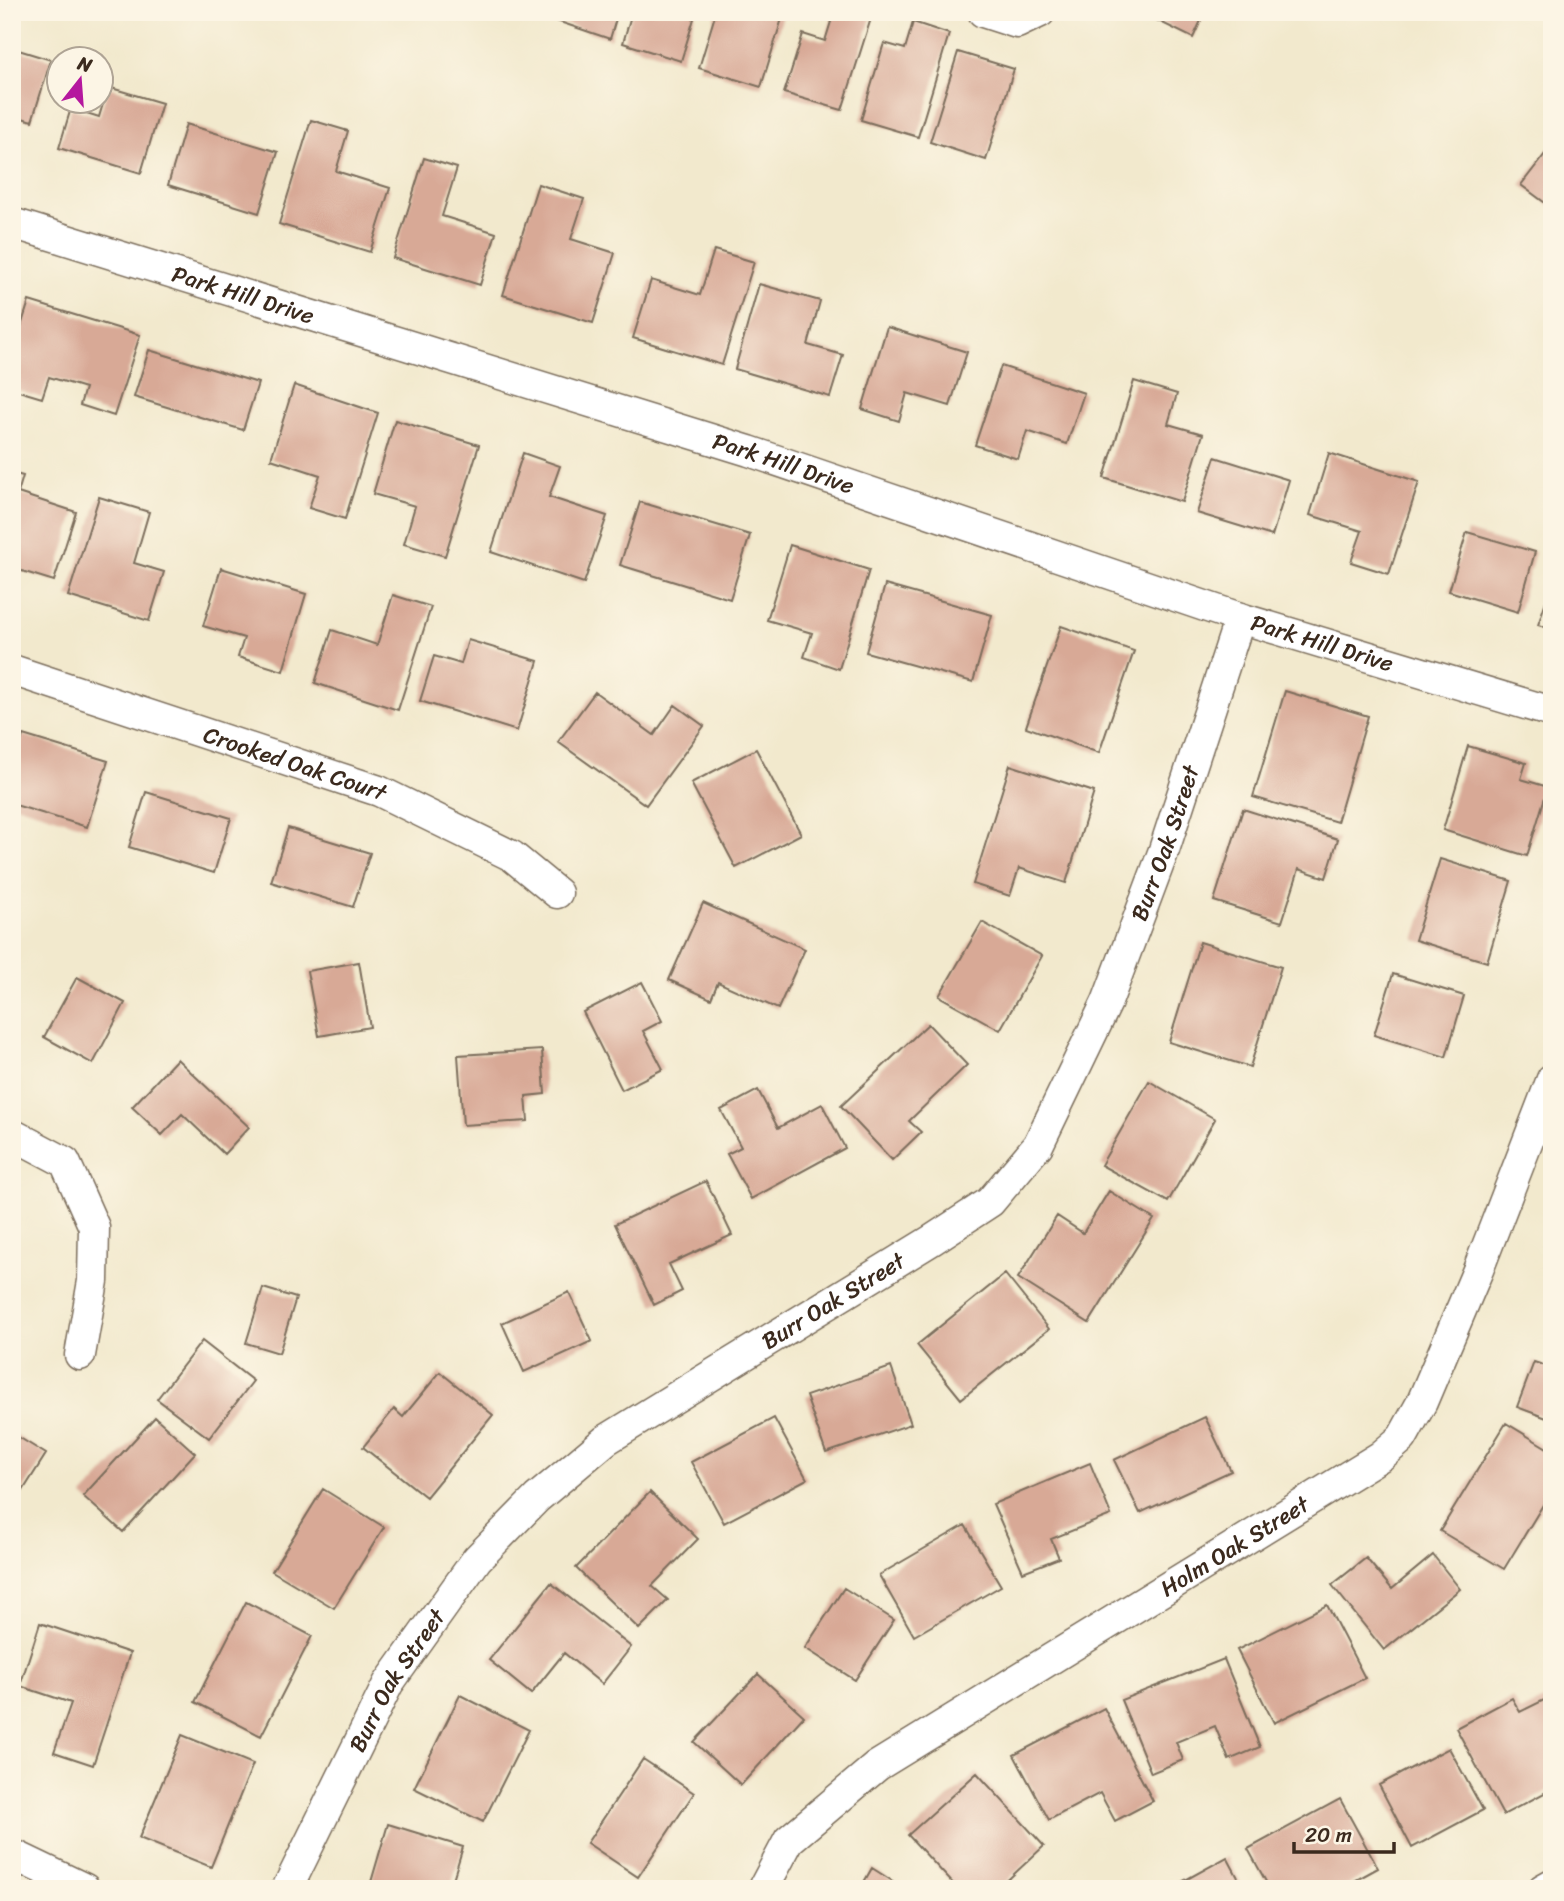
<svg xmlns="http://www.w3.org/2000/svg" width="1564" height="1901" font-family="Sriracha,sans-serif">
  <style>
    .building { fill: #d8a996 }
    .lines { fill: none; stroke-linecap: round; stroke-linejoin: round }
    .minor-casing { stroke: #7b6d5b; stroke-width: 33 }
    .minor { stroke: #fff; stroke-width: 30 }
    .labels { text-anchor: middle; stroke-width: 5; stroke-linejoin: round; paint-order: stroke }
    .street-label { font-size: 23px; fill: #3b2a1e; stroke: #fcf5e5 }
  </style>
  <rect width="100%" height="100%" fill="#fcf5e5"/>
  <filter id="ink" filterUnits="userSpaceOnUse"><feTurbulence type="fractalNoise" baseFrequency=".0143" numOctaves="2"/><feDisplacementMap in="SourceGraphic" scale="14" xChannelSelector="R" yChannelSelector="G"/><feConvolveMatrix kernelMatrix="1 2 1 2 8 2 1 2 1" color-interpolation-filters="sRGB"/></filter>
  <filter id="wash" filterUnits="userSpaceOnUse"><feTurbulence type="fractalNoise" baseFrequency=".00686" numOctaves="4" result="noise"/><feDisplacementMap in="SourceGraphic" scale="28" xChannelSelector="R" yChannelSelector="G"/><feGaussianBlur stdDeviation="1.57" result="paint"/><feColorMatrix in="noise" values="0 0 0 0 0 0 0 0 0 0 0 0 0 0 0 0 0 1.4 0 .05"/><feComposite in="paint" operator="in"/></filter>
  <g filter="url(#wash)">
    <rect width="100%" height="100%" fill="#f2e9cd"/>
    <g id="blocks">
      <!-- building -->
      <path class="building" d="M556 12H618L610 39 554 20Z
        M632 12H696L681 61 623 43Z
        M716 12H784L761 87 699 68Z
        M834 12H873L842 110 784 93 803 34 825 41Z
        M1140 12H1205L1193 38Z
        M913 22 949 34 918 137 861 120 884 43 905 49Z
        M12 48 51 60 32 121 12 115Z
        M958 52 1014 69 986 160 930 142Z
        M108 87 162 103 141 173 59 148 71 108 99 117Z
        M311 120 348 131 336 171 390 188 370 252 279 224Z
        M186 124 278 152 259 213 168 185Z
        M1552 145V208L1521 185Z
        M424 158 457 168 442 216 496 233 480 285 393 258Z
        M538 184 584 199 571 239 615 253 593 323 503 295Z
        M714 250 754 262 722 365 633 338 651 280 700 295Z
        M759 284 820 301 808 345 843 355 830 397 735 369Z
        M29 301 140 335 114 416 80 405 85 388 49 377 42 398 12 389V355Z
        M887 327 967 352 950 406 907 393 899 421 862 409Z
        M149 350 258 383 243 430 134 397Z
        M1001 366 1084 393 1067 444 1027 431 1018 459 975 445Z
        M1134 381 1177 394 1168 424 1203 434 1182 502 1104 478Z
        M294 385 378 413 345 519 309 508 320 475 271 459Z
        M395 420 479 445 445 556 404 544 415 506 373 494Z
        M523 453 560 466 549 497 607 516 584 583 491 552Z
        M1329 453 1419 482 1389 574 1351 562 1362 531 1310 515Z
        M1215 457 1289 480 1272 536 1197 513Z
        M12 473 23 476 18 493 76 512 54 581 12 568Z
        M99 497 149 512 134 563 164 572 149 621 68 596Z
        M640 502 750 535 730 599 620 565Z
        M1467 532 1535 552 1518 612 1449 591Z
        M790 545 869 570 839 669 804 657 812 633 767 620Z
        M221 568 306 594 283 671 238 657 244 638 203 626Z
        M1552 583V629L1538 625Z
        M885 585 992 615 973 682 866 652Z
        M393 595 431 607 398 710 315 683 332 630 377 645Z
        M1061 626 1134 651 1099 753 1026 727Z
        M468 640 538 661 517 731 420 701 434 656 461 664Z
        M1285 691 1368 716 1337 822 1253 797Z
        M595 692 654 735 675 705 704 726 646 805 558 742Z
        M23 735 108 761 87 827 12 804V772Z
        M1468 746 1526 763 1521 779 1548 787 1527 856 1443 830Z
        M756 749 801 834 736 868 691 783Z
        M1010 765 1094 792 1066 883 1019 868 1010 896 973 884Z
        M146 792 231 818 214 873 129 847Z
        M1243 809 1338 839 1326 878 1299 869 1282 922 1214 901Z
        M288 828 370 853 353 907 271 882Z
        M1440 859 1511 881 1487 962 1415 940Z
        M703 903 805 949 778 1009 718 982 711 999 669 980Z
        M982 922 1042 956 1000 1030 939 996Z
        M1200 942 1281 967 1250 1067 1169 1042Z
        M359 962 370 1027 319 1036 307 971Z
        M1393 974 1464 996 1446 1057 1374 1035Z
        M77 977 125 1003 93 1064 44 1037Z
        M642 982 662 1021 643 1031 663 1069 622 1090 583 1012Z
        M928 1024 967 1065 909 1121 921 1132 892 1160 841 1106Z
        M542 1050 545 1094 526 1096 528 1121 463 1125 458 1055Z
        M177 1059 249 1127 224 1154 182 1114 162 1135 132 1107Z
        M1149 1081 1215 1119 1168 1202 1101 1165Z
        M758 1090 778 1128 822 1104 845 1148 751 1199 727 1154 741 1147 721 1110Z
        M706 1181 732 1235 669 1264 682 1291 654 1305 615 1224Z
        M1109 1191 1154 1219 1089 1323 1018 1278 1057 1216 1083 1233Z
        M1005 1274 1049 1329 961 1399 917 1345Z
        M263 1288 296 1298 279 1353 246 1343Z
        M569 1292 592 1341 524 1372 502 1323Z
        M202 1341 253 1381 209 1438 157 1399Z
        M1534 1362 1552 1368V1420L1517 1407Z
        M891 1367 911 1424 826 1453 806 1396Z
        M440 1372 493 1415 426 1497 363 1447 394 1409 403 1417Z
        M155 1417 195 1453 123 1532 83 1496Z
        M1205 1417 1231 1471 1140 1513 1114 1460Z
        M774 1418 807 1479 724 1523 691 1462Z
        M1506 1423 1552 1451V1490L1504 1569 1440 1531Z
        M12 1433 46 1454 12 1508Z
        M1090 1463 1111 1515 1051 1539 1059 1558 1023 1572 993 1504Z
        M323 1489 384 1527 334 1608 272 1571Z
        M650 1492 698 1539 652 1586 668 1600 639 1629 576 1568Z
        M965 1525 1001 1586 914 1636 879 1575Z
        M1433 1555 1460 1589 1384 1650 1332 1585 1366 1558 1392 1589Z
        M551 1583 631 1647 602 1684 564 1653 531 1694 489 1660Z
        M844 1588 894 1620 855 1680 805 1648Z
        M246 1602 312 1636 261 1736 195 1702Z
        M1327 1605 1365 1678 1274 1723 1237 1650Z
        M40 1623 130 1653 93 1765 54 1752 71 1703 20 1686Z
        M1224 1659 1260 1747 1229 1760 1215 1726 1176 1742 1183 1760 1151 1773 1121 1700Z
        M758 1674 804 1716 741 1785 694 1742Z
        M460 1695 529 1730 483 1822 414 1788Z
        M1550 1697 1552 1789 1503 1815 1456 1728 1512 1698 1520 1712Z
        M1104 1708 1153 1801 1115 1821 1100 1793 1049 1820 1014 1755Z
        M182 1735 253 1764 211 1867 139 1838Z
        M1449 1748 1483 1810 1412 1848 1379 1785Z
        M643 1759 694 1793 638 1877 587 1843Z
        M977 1773 1044 1846 998 1889H958L908 1835Z
        M1340 1799 1378 1868 1340 1889H1270L1248 1849Z
        M388 1824 463 1847 450 1889H369Z
        M1227 1857 1244 1889H1169Z
        M872 1868 905 1889H860Z"/>
    </g>
  </g>
  <g filter="url(#ink)">
    <use href="#blocks" fill-opacity="0" stroke="#7b6d5b" stroke-width="2"/>
    <g class="lines">
      <!-- minor casing -->
      <g class="minor-casing">
        <g id="minor">
          <path d="M983 12 1017 23 1040 12"/>
          <path id="s1" d="M12 223 749 451 1240 618 1552 712"/>
          <path id="s2" d="M12 670 379 791 512 856 557 893"/>
          <path d="M12 1134 65 1162 94 1227 93 1281 80 1355"/>
          <path d="M12 1854 85 1889"/>
          <path id="s3" d="M287 1889 388 1684 477 1559 537 1498 606 1440 932 1240 990 1202 1038 1145 1107 1002 1164 850 1240 618"/>
          <path id="s4" d="M763 1889 789 1840 877 1766 1381 1456 1402 1438 1422 1402 1478 1270 1552 1079"/>
          <path d="M1543 1889 1552 1884"/>
        </g>
      </g>
      <!-- minor -->
      <use href="#minor" class="minor"/>
    </g>
  </g>
  <g class="labels">
    <!-- street labels -->
    <g class="street-label">
      <text dy="8" stroke="none"><textPath href="#s1" startOffset="242">Park Hill Drive</textPath></text>
      <text dy="8" stroke="none"><textPath href="#s1" startOffset="808">Park Hill Drive</textPath></text>
      <text dy="8" stroke="none"><textPath href="#s1" startOffset="1376">Park Hill Drive</textPath></text>
      <text dy="8" stroke="none"><textPath href="#s2" startOffset="298">Crooked Oak Court</textPath></text>
      <text dy="8" stroke="none"><textPath href="#s3" startOffset="1412">Burr Oak Street</textPath></text>
      <text dy="8" stroke="none"><textPath href="#s3" startOffset="824">Burr Oak Street</textPath></text>
      <text dy="8" stroke="none"><textPath href="#s4" startOffset="590">Holm Oak Street</textPath></text>
      <text dy="8" stroke="none"><textPath href="#s3" startOffset="236">Burr Oak Street</textPath></text>
    </g>
  </g>
  <!-- margin -->
  <rect width="1564" height="1901" fill="none" stroke="#fcf5e5" stroke-width="42"/>
  <!-- north arrow -->
  <g transform="translate(80 80) rotate(17)"><circle r="33" fill="#fcf5e5" stroke="#afa495" stroke-width="2"/>
  <path d="M0-5L12 26L0 18L-12 26Z" fill="#b5179e"/>
  <text y="-10" font-size="19" font-weight="bold" text-anchor="middle" fill="#3b2a1e">N</text>
  </g>
  <!-- scale -->
  <path d="M1294 1842v10h100v-10" fill="none" stroke="#3b2a1e" stroke-width="3.5"/>
  <text x="1305" y="1842" font-size="21" fill="#3b2a1e" stroke="#fcf5e5" stroke-width="5" paint-order="stroke">20 m</text>
</svg>
